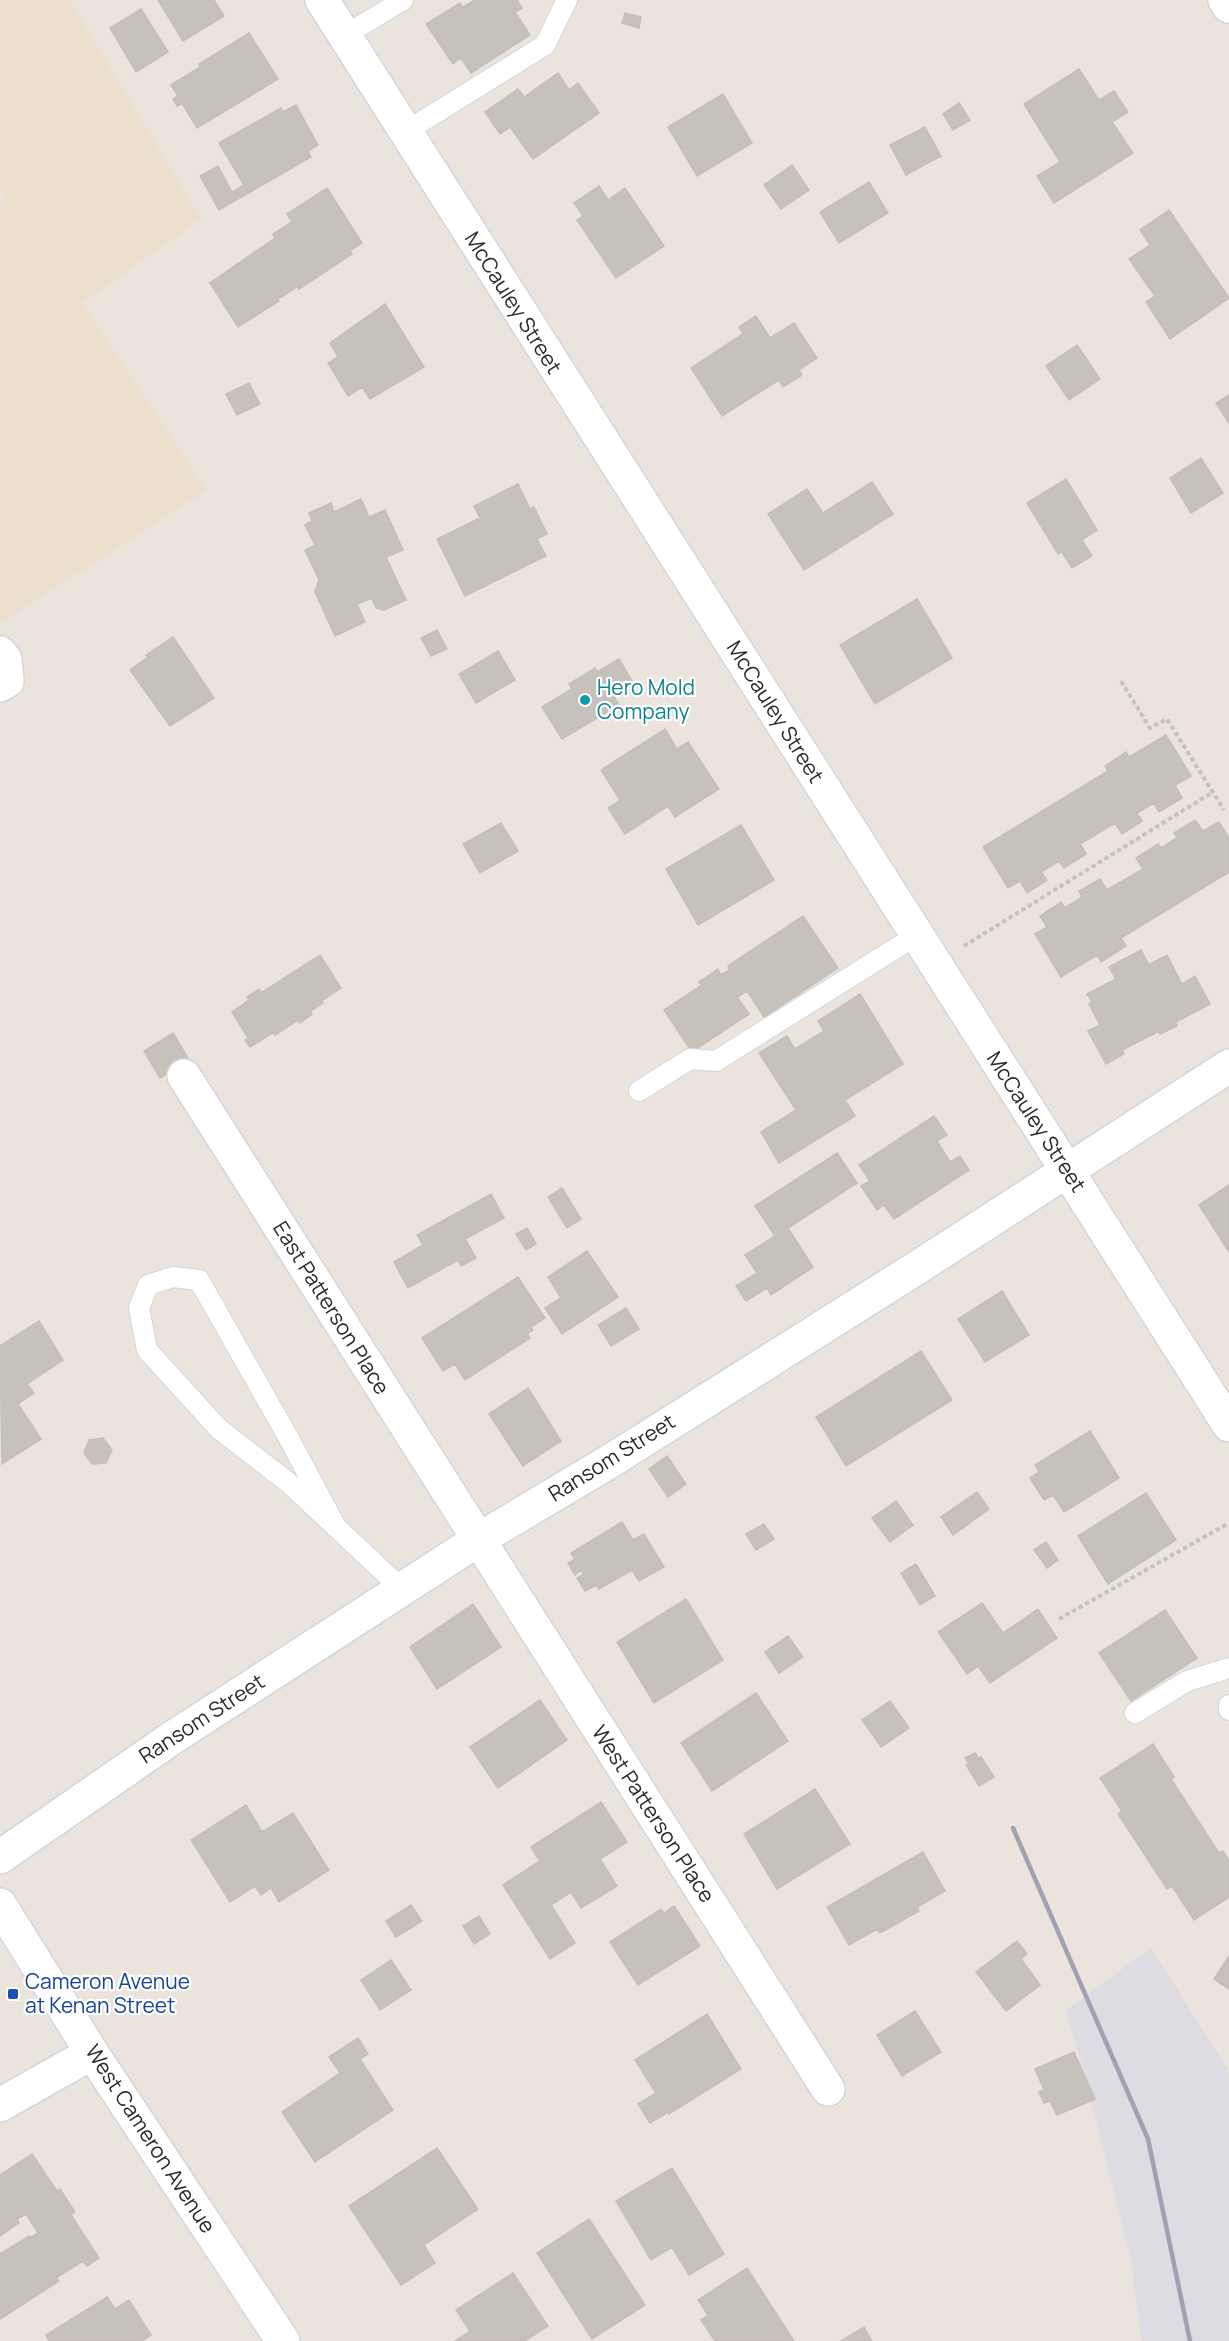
<svg xmlns="http://www.w3.org/2000/svg" width="1229" height="2341" font-family="Manrope,sans-serif">
  <style>
    .industrial { fill: #dedce3 }
    .education { fill: #ece0cc }
    .building { fill: #c6c1bb; stroke: #c6bfb5; stroke-width: 1.5 }
    .lines { fill: none; stroke-linecap: round; stroke-linejoin: round }
    .lane-casing { stroke: #d1d5e1; stroke-width: 22 }
    .street-casing { stroke: #d1d5e1; stroke-width: 36 }
    .secondary-casing { stroke: #d1d5e1; stroke-width: 36 }
    .path { stroke: #c3c3c3; stroke-width: 4; stroke-dasharray: 4.5 3; stroke-linecap: butt }
    .lane { stroke: #fff; stroke-width: 20 }
    .street { stroke: #fff; stroke-width: 33 }
    .secondary { stroke: #fff; stroke-width: 33 }
    .rail { stroke: #9fa2b2; stroke-width: 4.5 }
    .culture-dot { fill: #0f9aa8; stroke: #fff; stroke-width: 2 }
    .transit-dot { fill: #1a4fb4; stroke: #fff; stroke-width: 2 }
    .labels { text-anchor: middle; stroke-width: 4.5; stroke-linejoin: round; paint-order: stroke }
    .street-label { font-size: 21px; fill: #292929; stroke: #fff }
    .culture-label { font-size: 21px; fill: #0d838f; stroke: #fff; text-anchor: start }
    .transit-label { font-size: 21px; fill: #164399; stroke: #fff; text-anchor: start }
  </style>
  <rect width="100%" height="100%" fill="#ebe4dc"/>
  <!-- industrial -->
  <path class="industrial" d="M1151 1948 1229 2071V2341H1141L1131 2262 1079 2054 1065 2011Z"/>
  <!-- education -->
  <path class="education" d="M0 0H70L201 219 83 303 206 491 0 623V202L6 199 0 189Z"/>
  <!-- building -->
  <path class="building" d="M158 0H214L224 16 183 41Z
    M475 0H517L522 8 515 12 530 35 471 73 461 58 453 64 426 24 460 3 463 7Z
    M141 9 168 52 136 72 110 28Z
    M625 13 641 17 639 28 622 23Z
    M249 33 278 79 197 128 182 103 177 106 173 99 178 96 171 85 200 67 199 64Z
    M1079 69 1099 100 1114 91 1128 112 1112 122 1133 153 1054 203 1037 176 1060 162 1024 104Z
    M558 73 569 90 578 83 599 113 533 159 510 127 500 134 485 112 518 89 524 97Z
    M723 94 752 143 697 176 668 127Z
    M959 103 970 120 953 130 943 114Z
    M296 105 318 145 308 151 311 157 219 210 200 176 218 166 232 192 244 185 219 143 281 108 283 112Z
    M925 127 941 156 906 175 890 145Z
    M792 165 809 190 781 209 764 185Z
    M869 182 888 213 839 243 820 212Z
    M599 186 608 200 625 188 664 246 616 278 577 220 583 216 574 203Z
    M327 188 362 243 350 251 352 254 299 289 298 286 278 299 279 301 238 327 210 283 275 238 273 234 292 222 287 214Z
    M1169 210 1229 298 1170 339 1146 302 1155 296 1129 259 1150 245 1140 230Z
    M385 304 424 367 370 399 362 387 348 396 328 363 338 357 330 343Z
    M756 316 770 338 794 323 817 358 799 370 802 375 783 387 779 380 722 416 691 368 743 334 739 327Z
    M1077 345 1100 379 1069 400 1046 366Z
    M249 383 260 404 237 415 226 394Z
    M1229 395V423L1216 403Z
    M1201 458 1223 493 1191 513 1170 478Z
    M1066 479 1097 530 1082 540 1092 556 1072 568 1062 552 1058 554 1027 503Z
    M872 482 893 514 804 570 768 514 807 489 823 513Z
    M518 484 530 509 534 507 547 534 537 539 546 556 465 596 437 539 480 518 474 506Z
    M361 499 369 517 385 510 403 550 386 557 406 600 384 610 376 608 372 598 357 604 365 622 335 636 315 592 319 580 305 550 315 545 305 525 312 521 309 513 331 503 334 512Z
    M917 599 952 658 875 704 840 645Z
    M437 630 447 649 431 656 421 638Z
    M173 637 214 698 170 726 130 670 148 657 146 655Z
    M498 651 515 680 476 703 459 674Z
    M619 659 633 683 613 695 619 705 562 739 542 707 572 689 569 684 595 668 597 672Z
    M665 729 677 749 688 742 719 789 675 817 668 806 625 834 608 808 620 800 601 770Z
    M1166 735 1191 776 1175 785 1182 798 1159 812 1154 803 1137 813 1142 821 1122 834 1115 823 1080 844 1086 854 1064 868 1059 861 1041 872 1047 880 1027 893 1020 881 1008 888 983 847 1108 771 1105 766 1126 752 1129 757Z
    M1195 820 1203 831 1219 822 1229 838V872L1121 938 1126 946 1101 962 1097 955 1061 977 1035 934 1047 927 1040 916 1061 902 1065 908 1082 897 1079 891 1100 879 1107 890 1143 869 1136 858 1158 844 1161 848 1177 838 1174 833Z
    M501 823 518 851 480 873 463 844Z
    M741 825 774 880 698 925 666 869Z
    M803 916 838 968 764 1017 747 991 737 997 749 1014 692 1052 664 1010 702 985 699 982 718 969 721 975 730 969 728 966Z
    M1141 950 1149 965 1167 955 1182 984 1195 976 1210 1004 1176 1022 1177 1026 1160 1034 1159 1031 1122 1050 1124 1054 1106 1064 1088 1031 1100 1025 1089 1004 1092 1002 1087 994 1116 979 1109 967Z
    M320 955 341 988 321 1001 323 1003 311 1011 312 1014 300 1023 298 1020 275 1035 274 1032 250 1047 245 1040 248 1038 232 1012 249 1000 247 997 259 989 261 993Z
    M860 994 903 1064 845 1100 855 1116 779 1163 761 1132 796 1110 759 1053 787 1036 795 1049 824 1031 818 1021Z
    M173 1033 189 1060 160 1078 144 1051Z
    M934 1116 947 1135 937 1141 950 1162 960 1156 969 1170 894 1219 884 1205 877 1210 861 1186 870 1181 859 1165Z
    M837 1153 857 1183 788 1228 813 1267 771 1295 767 1288 746 1301 736 1286 757 1273 745 1255 775 1236 755 1206Z
    M1229 1185V1252L1199 1205Z
    M562 1188 581 1219 567 1228 548 1197Z
    M491 1194 504 1218 465 1239 476 1258 461 1266 458 1260 408 1288 394 1262 423 1245 417 1235Z
    M527 1228 536 1244 526 1250 516 1234Z
    M587 1251 618 1297 562 1334 545 1308 561 1298 548 1277Z
    M518 1277 545 1318 531 1327 533 1330 527 1334 530 1338 465 1380 455 1364 443 1371 422 1338Z
    M1002 1291 1029 1335 985 1362 958 1319Z
    M626 1308 639 1329 611 1346 598 1325Z
    M39 1321 63 1360 27 1384 34 1393 18 1404 41 1439 2 1464 0 1346Z
    M921 1351 952 1400 846 1466 816 1417Z
    M528 1388 561 1441 523 1466 489 1414Z
    M1090 1431 1119 1478 1064 1512 1053 1495 1044 1500 1030 1478 1039 1472 1035 1465Z
    M103 1438 112 1450 106 1463 92 1464 84 1453 89 1440Z
    M667 1456 686 1484 668 1497 649 1469Z
    M977 1492 989 1509 953 1535 941 1517Z
    M1146 1493 1176 1540 1108 1584 1078 1536Z
    M896 1501 913 1525 890 1542 872 1518Z
    M622 1522 633 1540 644 1534 664 1567 639 1581 632 1570 599 1589 597 1585 585 1591 577 1578 584 1574 581 1570 575 1575 568 1563 575 1559 571 1553Z
    M764 1524 774 1539 756 1550 746 1534Z
    M1046 1542 1058 1560 1047 1568 1034 1550Z
    M916 1564 935 1596 920 1605 901 1573Z
    M686 1599 723 1660 654 1703 617 1642Z
    M982 1603 1003 1633 1038 1609 1057 1638 990 1683 978 1666 967 1674 938 1632Z
    M473 1604 501 1647 437 1689 410 1647Z
    M1165 1610 1197 1658 1131 1701 1099 1653Z
    M788 1636 803 1657 779 1673 765 1652Z
    M756 1693 788 1741 712 1791 681 1743Z
    M540 1700 567 1740 498 1788 470 1747Z
    M890 1701 909 1728 881 1747 862 1720Z
    M1153 1744 1174 1777 1171 1779 1219 1853 1223 1851 1229 1861V1897L1194 1920 1172 1886 1167 1889 1118 1814 1122 1811 1100 1778Z
    M975 1753 979 1759 981 1757 994 1777 979 1786 966 1765 969 1764 965 1758Z
    M815 1789 850 1844 777 1889 744 1834Z
    M601 1802 627 1842 600 1859 617 1886 581 1908 571 1892 551 1905 575 1943 550 1959 503 1885 540 1861 531 1847Z
    M246 1805 262 1832 293 1813 329 1870 279 1902 271 1888 261 1895 255 1886 230 1902 191 1840Z
    M923 1852 945 1891 917 1907 919 1911 880 1933 877 1929 849 1945 827 1907Z
    M411 1905 422 1921 396 1937 386 1921Z
    M674 1906 700 1946 638 1985 610 1942 661 1909 664 1913Z
    M479 1916 490 1934 474 1944 463 1926Z
    M1017 1941 1027 1954 1021 1959 1040 1985 1006 2011 976 1972Z
    M1229 1956V1989L1214 1979Z
    M391 1960 411 1990 380 2010 361 1980Z
    M915 2011 941 2052 902 2076 877 2035Z
    M707 2014 741 2069 669 2114 668 2112 650 2123 638 2104 656 2093 635 2060Z
    M358 2038 368 2054 360 2059 393 2110 315 2162 282 2112 340 2073 329 2057Z
    M1074 2052 1095 2099 1057 2115 1050 2101 1044 2103 1039 2092 1044 2090 1035 2069Z
    M437 2148 478 2209 424 2245 435 2263 401 2285 349 2206Z
    M32 2154 57 2191 60 2189 75 2212 71 2215 99 2258 87 2266 83 2261 56 2278 59 2281 0 2319V2254L29 2236 30 2238 38 2233 26 2214 17 2219 19 2223 0 2236V2175Z
    M672 2168 724 2254 689 2275 672 2247 651 2260 616 2201Z
    M589 2219 645 2305 592 2339 537 2253Z
    M747 2268 794 2341H715L701 2320 708 2315 698 2300Z
    M513 2273 548 2326 525 2341H455L470 2331 456 2310Z
    M107 2297 115 2309 129 2300 151 2335 142 2341H49L46 2335Z
    M864 2327 872 2341H841Z"/>
  <g class="lines">
    <!-- lane casing -->
    <g class="lane-casing">
      <path id="lane" d="M344 36 403 0
        M405 132 545 45 567 0
        M639 1091 690 1059 716 1061 917 935
        M336 1527 287 1435 199 1280 173 1277 148 1285 139 1308 147 1350 219 1429 289 1483 402 1589
        M1229 1705V1710
        M1135 1713 1187 1681 1229 1668"/>
    </g>
    <!-- street casing -->
    <g class="street-casing">
      <path id="street" d="M322 0 1229 1425
        M1225 0 1229 6
        M0 653 5 659 7 681 0 685
        M184 1076 828 2089
        M0 1857 172 1738 478 1540 612 1460 926 1262 1229 1066
        M0 2105 92 2053"/>
    </g>
    <!-- secondary casing -->
    <g class="secondary-casing">
      <path id="secondary" d="M0 1905 92 2053 283 2341"/>
    </g>
    <!-- path -->
    <path class="path" d="M1121 681 1150 728 1167 719 1224 810
      M964 946 1213 792
      M1059 1619 1229 1523"/>
    <!-- lane -->
    <use href="#lane" class="lane"/>
    <!-- street -->
    <use href="#street" class="street"/>
    <!-- secondary -->
    <use href="#secondary" class="secondary"/>
    <!-- rail -->
    <path class="rail" d="M1013 1828 1148 2139 1190 2341"/>
  </g>
  <!-- markers -->
  <circle class="culture-dot" cx="585" cy="700" r="6"/>
  <rect class="transit-dot" x="7" y="1988" width="12" height="12" rx="3"/>
  <g class="labels">
    <!-- street labels -->
    <g class="street-label">
      <text transform="translate(513 303) rotate(58)" y="7">McCauley Street</text>
      <text transform="translate(775 712) rotate(58)" y="7">McCauley Street</text>
      <text transform="translate(1036 1122) rotate(57)" y="7">McCauley Street</text>
      <text transform="translate(331 1308) rotate(58)" y="7">East Patterson Place</text>
      <text transform="translate(612 1458) rotate(-32)" y="7">Ransom Street</text>
      <text transform="translate(202 1719) rotate(-33)" y="7">Ransom Street</text>
      <text transform="translate(653 1814) rotate(57)" y="7">West Patterson Place</text>
      <text transform="translate(150 2139) rotate(57)" y="7">West Cameron Avenue</text>
    </g>
    <!-- culture labels -->
    <g class="culture-label">
      <text x="597" y="695">Hero Mold<tspan x="597" dy="24">Company</tspan></text>
    </g>
    <!-- transit labels -->
    <g class="transit-label">
      <text x="25" y="1989">Cameron Avenue<tspan x="25" dy="24">at Kenan Street</tspan></text>
    </g>
  </g>
</svg>
